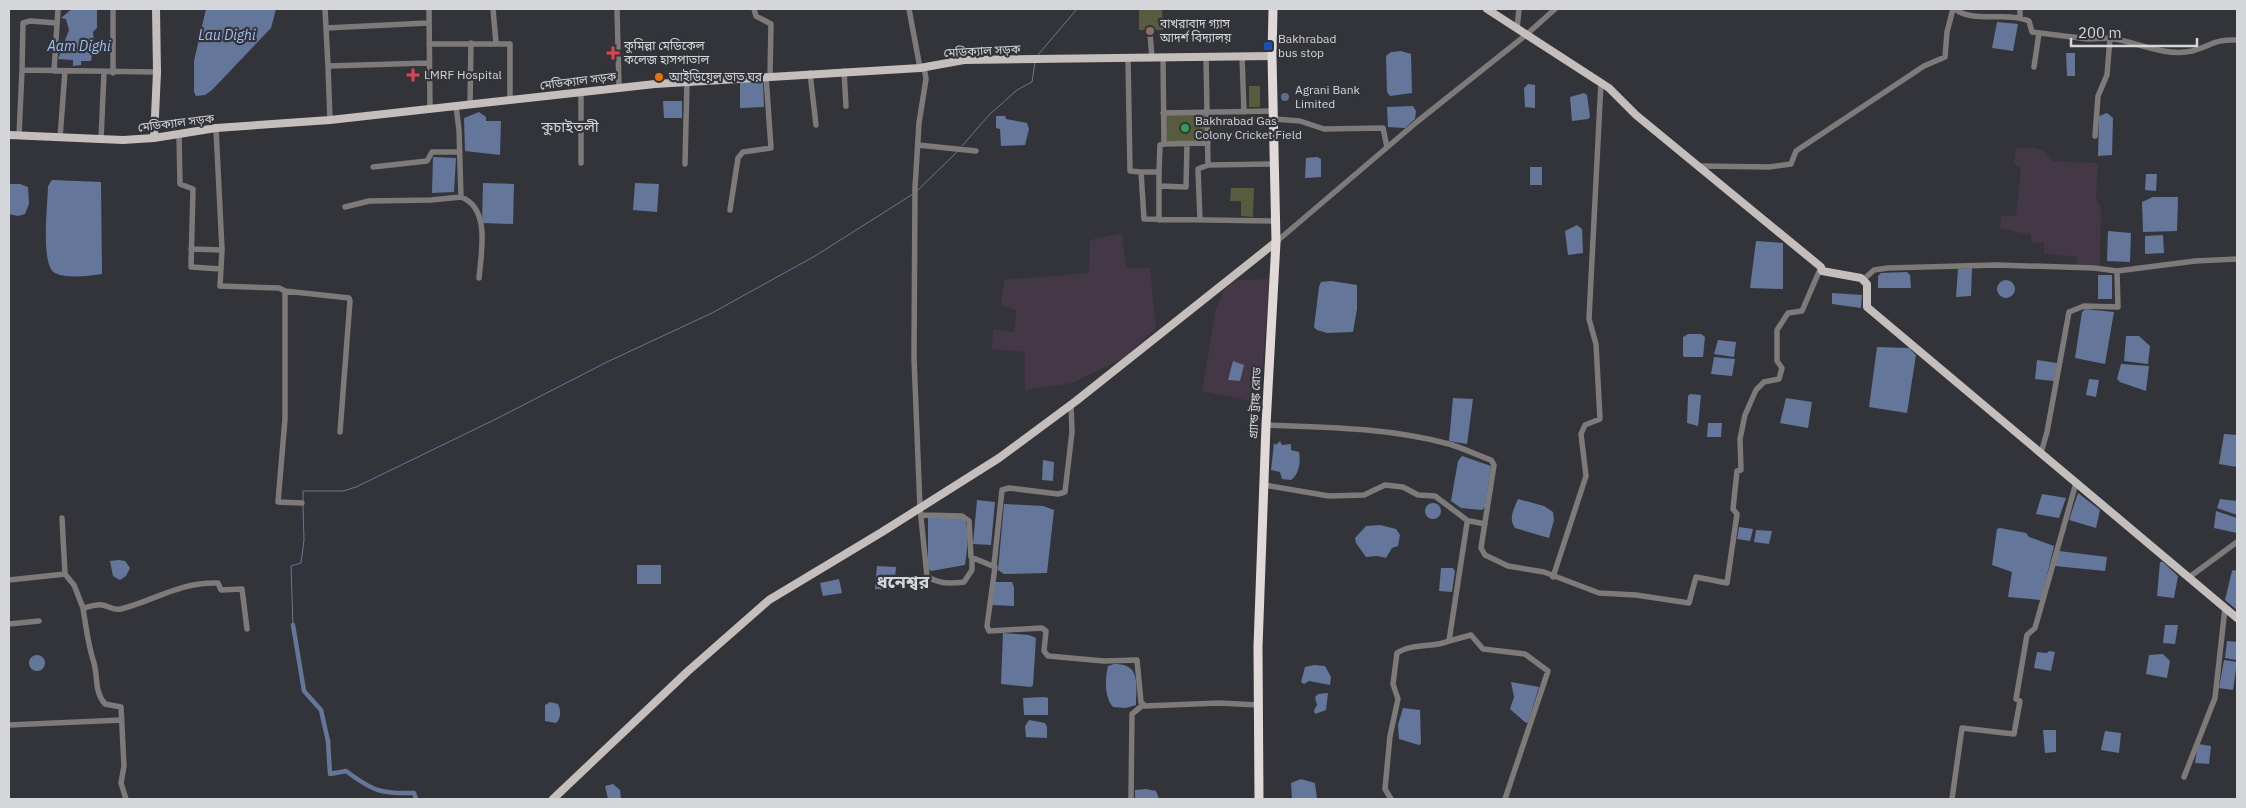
<svg xmlns="http://www.w3.org/2000/svg" width="2246" height="808" font-family="'IBM Plex Sans','Noto Sans Bengali',sans-serif">
  <style>
    .industrial { fill: #443746 }
    .green { fill: #575c3e }
    .water { fill: #64779a }
    .lines { fill: none; stroke-linecap: round; stroke-linejoin: round }
    .stream { stroke: #64779a; stroke-width: 1 }
    .canal { stroke: #64779a; stroke-width: 4.5 }
    .minor { stroke: #7d7a79; stroke-width: 5.5 }
    .major { stroke: #c4bebc; stroke-width: 8 }
    .highway { stroke: #e1d9d7; stroke-width: 9 }
    .education-dot { fill: #8d6e63; stroke: #333439; stroke-width: 2 }
    .transit-dot { fill: #1a4fb4; stroke: #333439; stroke-width: 2 }
    .health-dot { fill: #e0444e; stroke: #333439; stroke-width: 2 }
    .food-dot { fill: #e8710a; stroke: #333439; stroke-width: 2 }
    .service-dot { fill: #5c6f8a; stroke: #333439; stroke-width: 2 }
    .leisure-dot { fill: #2e9e5b; stroke: #333439; stroke-width: 2 }
    .labels { text-anchor: middle; stroke-width: 4.5; stroke-linejoin: round; paint-order: stroke }
    .poi-label { font-size: 12px; fill: #d5d6d9; stroke: #333439; text-anchor: start }
    .street-label { font-size: 12px; fill: #d5d6d9; stroke: #333439 }
    .water-label { font-size: 14px; font-style: italic; fill: #9fc0f8; stroke: #333439 }
    .quarter-label { font-size: 15px; fill: #d5d6d9; stroke: #333439 }
    .district-label { font-size: 18px; font-weight: bold; fill: #d5d6d9; stroke: #333439 }
  </style>
  <rect width="100%" height="100%" fill="#333439"/>
  <!-- industrial -->
  <path class="industrial" d="M2016 148H2035L2044 151 2053 161 2098 163 2096 199 2101 207 2100 266H2077V257L2044 253V243L2031 242V235L2000 228 2001 216H2016L2021 167 2014 165Z
    M1122 233 1126 268H1150L1156 328 1124 358 1072 383 1025 390V352L992 349 993 329 1014 332 1017 310 1001 306 1004 280 1089 273 1090 240Z
    M1270 279 1263 360 1260 376 1251 401 1202 391 1215 313 1224 288 1238 280Z"/>
  <!-- green -->
  <path class="green" d="M1139 9H1162L1163 30H1139Z
    M1249 86H1260V107H1249Z
    M1165 115H1204L1205 141H1165Z
    M1231 188H1254L1253 217 1241 216V201H1230Z"/>
  <!-- water -->
  <path class="water" d="M72 9H97V28L93 32 95 54H92L91 61H81V65L73 66V60L58 59 69 30 66 19 61 18Z
    M206 9H276L271 28 212 90 205 95 196 96 194 92V61Z
    M1997 22 2018 24 2013 51 1992 48Z
    M1401 51 1411 54 1412 93 1390 96 1387 92 1386 56 1391 52Z
    M2066 53H2075V76H2067Z
    M763 81 764 107 740 108V82Z
    M1528 84 1535 85V108L1525 107 1524 88Z
    M1584 93 1587 95 1590 117 1588 119 1572 121 1570 97Z
    M663 101H682V118H664Z
    M1413 106 1416 111 1415 119 1405 128 1388 127 1387 107Z
    M479 112 486 117V121H501L500 155 465 151 464 118Z
    M2107 113 2113 118 2112 155 2098 156 2099 116Z
    M996 116H1005L1006 119 1027 123 1029 129 1025 145 1001 146 1000 129 996 128Z
    M433 157 456 158 454 192 432 193Z
    M1317 157 1321 159V177L1305 178 1306 158Z
    M1530 167H1542V185H1530Z
    M2146 174H2157L2156 191 2145 190Z
    M52 180 101 182 102 274C89 276 67 279 55 273 40 266 48 202 48 186Z
    M483 183 514 184 513 224 482 223Z
    M635 183 659 184 657 212 633 210Z
    M9 184H20L28 187 29 204 25 214 18 216 9 214Z
    M2153 197H2178L2177 231 2143 232 2142 202Z
    M1577 225 1582 229 1583 253 1568 255 1565 231Z
    M2108 231 2131 233 2130 262 2107 261Z
    M2163 235 2164 253 2145 254V236Z
    M1756 241 1783 243V289L1750 288Z
    M1972 268 1971 296 1956 297 1958 269Z
    M1907 272 1910 275 1911 288H1878V276L1881 273Z
    M2098 275H2112V299H2098Z
    M1997 289a9 9 0 1 1 18 0a9 9 0 1 1-18 0Z
    M1331 281 1357 285V309L1353 332 1327 333 1317 330 1314 327 1319 287 1321 282Z
    M1832 293 1862 295 1861 308 1832 304Z
    M2085 309 2114 312 2105 364 2075 358 2082 312Z
    M1688 334H1701L1705 337 1703 357H1684L1683 355V337Z
    M2126 336H2139L2150 346 2148 364 2124 361Z
    M1718 340 1736 342 1734 357 1714 354Z
    M1877 347 1909 348 1916 355 1907 413 1869 407Z
    M1714 357 1735 359 1732 376 1711 374Z
    M2037 360 2057 363 2054 381 2035 379Z
    M1233 361 1244 365 1240 381 1228 380Z
    M2121 364 2149 366 2146 391 2120 382 2117 379Z
    M2089 379 2099 380 2096 397 2086 395Z
    M1690 394 1701 395 1698 426 1687 423 1688 396Z
    M1453 398 1473 399 1467 444 1449 441Z
    M1786 398 1812 402 1808 428 1780 423Z
    M1708 423H1722L1721 437H1707Z
    M2224 434 2237 435V467L2219 464Z
    M1280 441 1282 445 1291 444V450L1299 452C1301 461 1299 475 1291 480L1282 479 1280 472 1271 470 1274 443 1276 445Z
    M1462 456 1491 466 1485 507 1482 510 1461 508 1451 501 1458 461Z
    M1043 460 1054 462 1053 481 1042 480Z
    M2078 493 2100 510 2096 528 2069 520Z
    M2042 494 2066 498 2059 518 2036 514Z
    M1518 499 1544 506 1553 512 1554 520 1549 538 1515 528C1508 518 1514 509 1518 499Z
    M2220 499 2237 501V515L2217 508Z
    M977 500 995 502 991 545 973 544Z
    M1425 511a8 8 0 1 1 16 0a8 8 0 1 1-16 0Z
    M1004 504 1043 506 1054 510 1047 573 1004 574 998 570Z
    M2216 511 2237 518V533L2214 528Z
    M928 517 964 518C970 531 967 551 965 565L931 571 928 568Z
    M1380 525 1396 529 1400 535 1398 546 1392 548 1386 558 1377 556 1366 557 1356 543 1355 538 1366 526Z
    M1739 527 1753 529 1750 541 1737 539Z
    M2000 528 2026 533 2029 537 2054 546 2041 600 2008 597 2012 572 1992 565 1997 529Z
    M1756 530 1772 531 1769 544 1754 542Z
    M2059 551 2107 557 2105 571 2055 566Z
    M119 560 125 561 130 568 126 576 120 580 113 576 110 561Z
    M2160 562H2163L2178 576 2174 598 2157 596Z
    M637 565H661V584H637Z
    M877 566 896 567 894 590 875 589Z
    M1441 568H1453L1455 571 1452 592 1439 591Z
    M2234 570 2237 571V610L2225 600 2232 571Z
    M839 579 842 593 823 596 820 583Z
    M995 582H1012L1014 587V606L992 605Z
    M2165 625H2178L2175 644 2163 643Z
    M1003 633 1029 635 1036 638 1033 685 1031 687 1001 684Z
    M2227 641 2237 642V660L2225 658Z
    M2049 651 2055 652 2051 671 2034 668 2037 652 2047 653Z
    M2163 654 2170 661 2167 678 2146 674 2149 655Z
    M29 663a8 8 0 1 1 16 0a8 8 0 1 1-16 0Z
    M2224 660 2237 662 2233 690 2219 688Z
    M1114 664C1141 664 1136 683 1136 705L1126 708 1113 707C1104 696 1105 679 1108 666Z
    M1314 665 1325 666 1331 677 1330 685 1309 681 1304 684 1301 682 1305 667Z
    M1511 682 1539 687 1528 722 1526 723 1510 709 1514 697Z
    M1328 693 1326 710 1315 714 1314 710 1317 705 1315 697 1318 694Z
    M1045 697 1048 698V715H1024L1023 698Z
    M550 702 558 704C561 710 561 719 556 723L545 721V705Z
    M1403 708 1420 710 1421 744 1419 745 1399 739 1398 725Z
    M1029 720 1045 723 1047 727V738L1026 737 1025 726Z
    M2043 730H2056V752L2045 753Z
    M2105 731 2121 733 2119 753 2101 750Z
    M2198 744 2211 746 2209 764 2195 763Z
    M1301 779 1315 783 1317 799H1292L1291 783Z
    M613 784 620 790 621 799H608L605 786Z
    M1146 789 1156 791 1159 799H1135V790Z"/>
  <g class="lines">
    <!-- stream -->
    <path class="stream" d="M1037 56 1077 9
      M962 146 989 115 1017 90 1032 82 1035 62
      M918 190 958 151
      M303 501V491H343L356 487 496 419 607 362 712 313 815 256 913 194
      M293 625 291 566 301 563 304 540 303 505"/>
    <!-- canal -->
    <path class="canal" d="M293 625 304 691 321 710 328 741 330 774 346 771C373 791 380 794 414 793L416 799"/>
    <!-- minor -->
    <path class="minor" d="M325 9 326 28
      M429 9 430 108
      M493 9 496 43
      M617 9 619 87
      M754 9 756 16 771 24 770 76
      M909 9 920 68
      M1955 9C1974 24 2007 11 2029 21L2032 32 2088 39 2110 38
      M2020 18V9
      M57 23 30 21 23 23 22 70 157 72
      M1517 29 1519 9
      M1150 33 1152 58
      M429 44H510V101
      M1242 56 1244 112
      M1163 57 1164 144 1208 143
      M1206 57 1208 165 1275 164
      M1128 58 1130 171 1141 172
      M328 66 326 28 428 23
      M924 67 926 79 919 123 915 188 914 358 920 508 927 576C938 584 952 584 964 582L972 570V559
      M2034 67 2039 33
      M54 71 58 9
      M844 71 846 106
      M113 73V9
      M810 73 816 125
      M581 94V163
      M470 105 471 43
      M1163 113 1274 111
      M1274 119 1300 121 1324 129 1383 128 1387 147
      M330 120 328 66 428 63
      M216 128 222 250 220 286 279 288 285 291V419L278 502 302 503
      M179 134 180 184 193 189 191 267 221 269
      M19 136 22 70
      M2095 136 2098 96 2107 75 2110 38C2137 42 2164 57 2192 51 2212 46 2213 39 2237 40
      M60 138 65 71
      M101 139 104 73
      M1164 144 1160 145 1159 172H1141L1144 219 1275 221
      M918 145 976 151
      M685 164 687 82
      M1699 166 1769 167 1791 164 1796 151 1924 66 1945 57 1947 32 1953 9
      M373 167 427 161 432 152H459
      M1159 186 1186 187 1187 144
      M461 197C491 208 481 254 479 278
      M345 207 369 201 431 200 461 197 459 130 456 106
      M730 210 738 158 743 152 771 148 766 76
      M1159 220V172
      M1200 220 1198 169 1208 165
      M1276 242 1418 121 1526 35 1555 9
      M191 249 222 250
      M1863 280 1874 270 1888 268 1996 265 2094 268 2117 271 2195 261 2237 259
      M285 291 349 298 350 301 340 432
      M1266 425C1327 427 1390 428 1449 444 1463 448 1477 455 1491 460L1494 465 1481 548 1485 555 1508 566 1544 572 1599 593 1636 595 1689 603 1696 577 1727 583 1737 514 1733 509 1737 471 1741 470 1740 439 1745 415 1756 390 1764 382 1779 379 1782 368 1777 361V330L1788 313 1802 311 1821 267
      M2041 453 2047 432 2069 312 2084 306 2118 307 2117 271
      M1264 485 1329 496 1364 495 1385 485 1403 487 1418 495 1435 496 1468 521
      M923 515 962 516 969 521 971 557 995 567 987 626 989 631 1042 628 1046 631 1044 651 1048 656 1104 661 1137 660 1141 702 1145 706 1219 703 1258 705
      M994 565 1002 490 1009 488 1058 494 1065 492 1072 432 1071 404
      M65 574 74 585 83 608C89 607 96 604 102 605 109 606 114 611 121 609 156 600 179 582 218 583L221 590 242 589 247 629
      M1553 577 1586 476 1581 434 1585 425 1600 419 1596 344 1589 319 1601 82
      M2188 578 2237 542
      M9 580 65 574 62 518
      M83 608C86 627 88 645 94 663 98 677 94 691 105 704L121 707 124 766 121 783 126 799
      M9 624 39 621
      M1449 641 1471 635 1483 649 1525 654 1548 671 1505 799
      M9 725 122 720
      M2184 777 2215 698 2225 608
      M1131 799 1132 714 1143 705
      M1391 799 1385 789 1390 736 1398 699 1393 684 1397 653C1411 643 1434 648 1449 641L1467 523 1470 521 1485 524
      M1952 799 1962 728 2014 734 2020 701 2016 699 2027 635 2035 628 2076 483"/>
    <!-- major -->
    <path class="major" d="M1487 9 1609 88 1636 115 1821 267 1822 271 1861 278 1867 284V307L2237 618
      M9 135 123 140 154 138 216 128 330 120 655 84 920 68 964 60 1272 56
      M154 138 157 72 156 9
      M553 799 687 672 769 600 882 532 999 458 1076 401 1276 242"/>
    <!-- highway -->
    <path class="highway" d="M1259 799 1258 647 1266 425 1276 242 1272 56 1273 9"/>
  </g>
  <!-- markers -->
  <circle class="education-dot" cx="1150" cy="31" r="5"/>
  <rect class="transit-dot" x="1263" y="41" width="10" height="10" rx="2.5"/>
  <g class="health-dot">
    <path d="M610.5 45.5h5v5h5v5h-5v5h-5v-5h-5v-5h5z"/>
    <path d="M410.5 67.5h5v5h5v5h-5v5h-5v-5h-5v-5h5z"/>
  </g>
  <circle class="food-dot" cx="659" cy="77" r="5"/>
  <circle class="service-dot" cx="1285" cy="97" r="5"/>
  <circle class="leisure-dot" cx="1185" cy="128" r="5"/>
  <g class="labels">
    <!-- poi labels -->
    <g class="poi-label">
      <text x="1160" y="28">বাখরাবাদ গ্যাস<tspan x="1160" dy="14">আদর্শ বিদ্যালয়</tspan></text>
      <text x="1278" y="43">Bakhrabad<tspan x="1278" dy="14">bus stop</tspan></text>
      <text x="624" y="50">কুমিল্লা মেডিকেল<tspan x="624" dy="14">কলেজ হাসপাতাল</tspan></text>
      <text x="424" y="79">LMRF Hospital</text>
      <text x="669" y="81">আইডিয়েল ভাত ঘর</text>
      <text x="1295" y="94">Agrani Bank<tspan x="1295" dy="14">Limited</tspan></text>
      <text x="1195" y="125">Bakhrabad Gas<tspan x="1195" dy="14">Colony Cricket Field</tspan></text>
    </g>
    <!-- street labels -->
    <g class="street-label">
      <text transform="translate(982 51) rotate(-3)" y="4">মেডিক্যাল সড়ক</text>
      <text transform="translate(578 81) rotate(-7)" y="4">মেডিক্যাল সড়ক</text>
      <text transform="translate(176 123) rotate(-7)" y="4">মেডিক্যাল সড়ক</text>
      <text transform="translate(1255 403) rotate(-87)" y="4">গ্র্যান্ড ট্রাঙ্ক রোড</text>
    </g>
    <!-- water labels -->
    <g class="water-label">
      <text x="227" y="40">Lau Dighi</text>
      <text x="79" y="51">Aam Dighi</text>
    </g>
    <!-- quarter labels -->
    <g class="quarter-label">
      <text x="570" y="132">কুচাইতলী</text>
    </g>
    <!-- district labels -->
    <g class="district-label">
      <text x="903" y="588">ধনেশ্বর</text>
    </g>
  </g>
  <!-- border -->
  <rect width="2246" height="808" fill="none" stroke="#d5d6d9" stroke-width="20"/>
  <!-- scale -->
  <path d="M2071 38v8h126v-8" fill="none" stroke="#d5d6d9" stroke-width="2.5"/>
  <text x="2078" y="38" font-size="15" fill="#d5d6d9" stroke="#333439" stroke-width="4" paint-order="stroke">200 m</text>
</svg>
